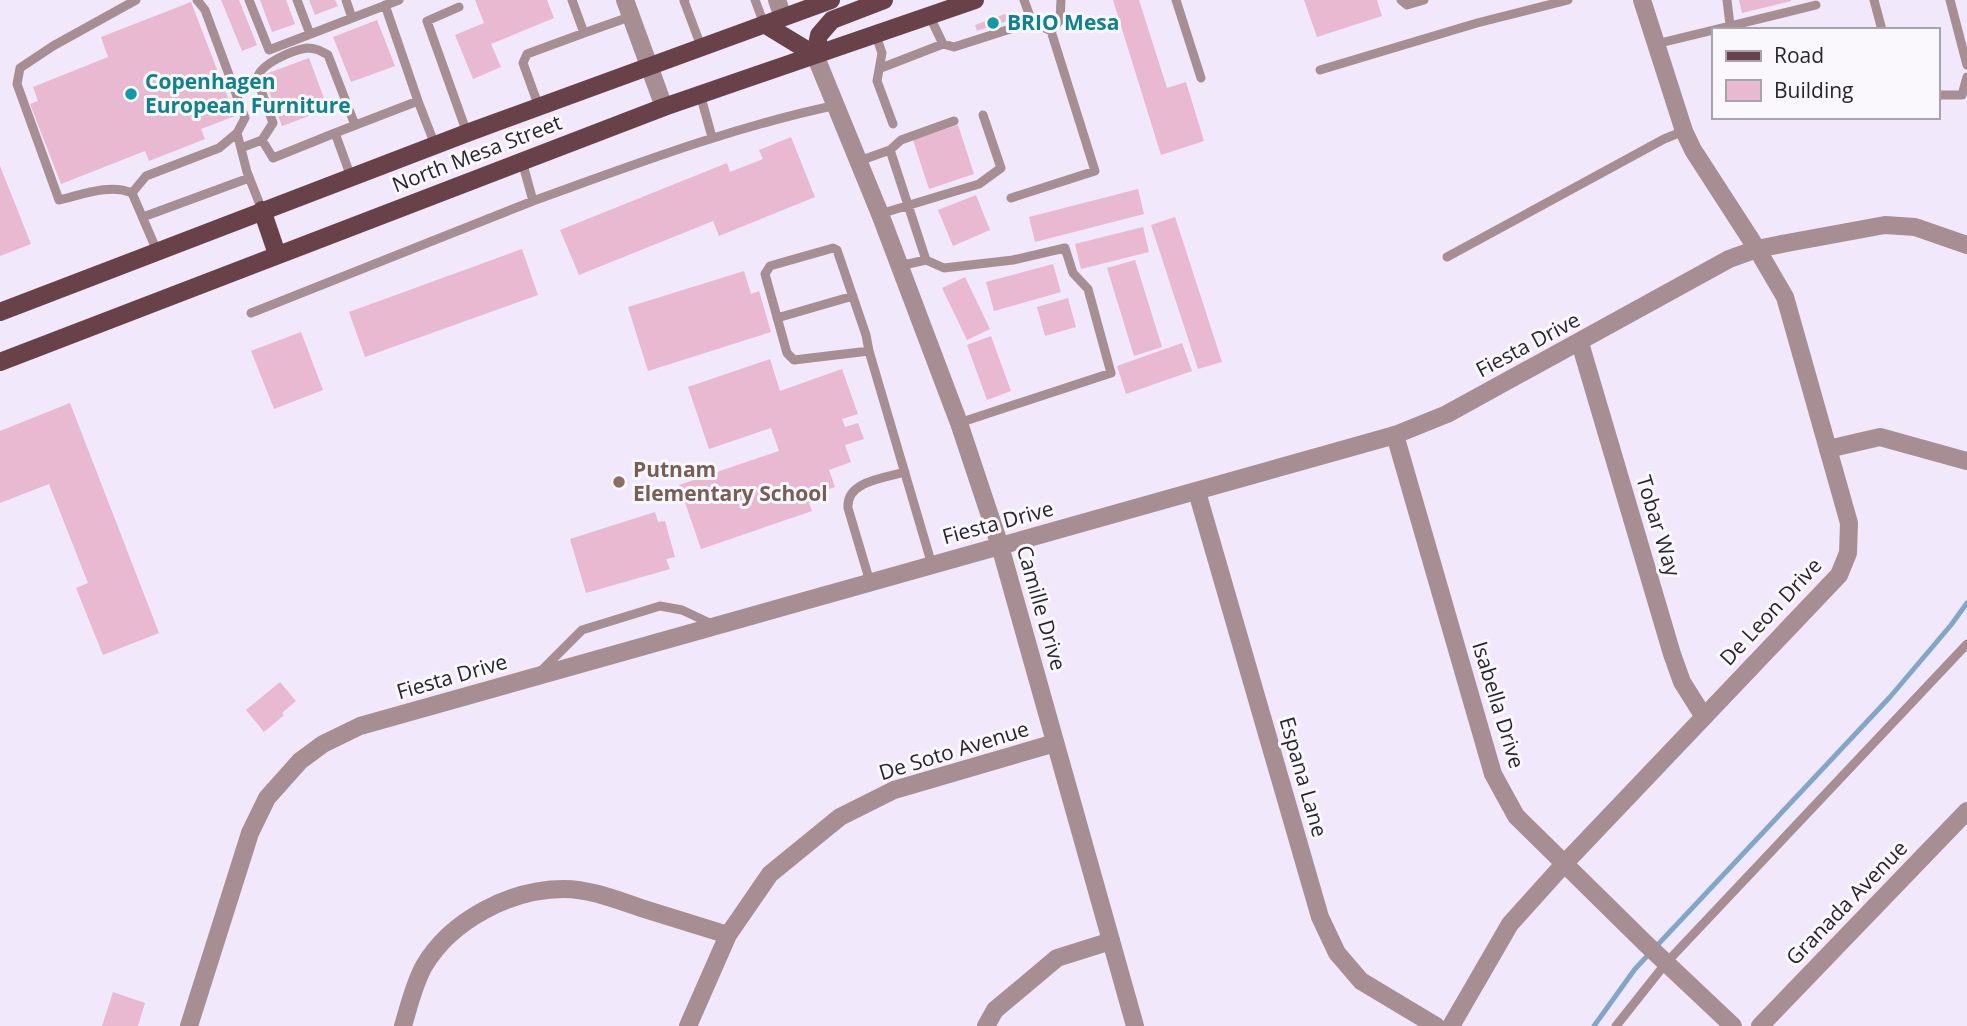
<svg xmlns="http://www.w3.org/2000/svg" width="1967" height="1026" font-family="'Open Sans',sans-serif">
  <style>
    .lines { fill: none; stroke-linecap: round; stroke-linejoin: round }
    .stream { stroke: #81a6c8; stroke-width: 5 }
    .building { fill: #e9b8d1 }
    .service { stroke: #a68e92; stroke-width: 9 }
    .minor { stroke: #a68e92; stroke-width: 18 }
    .tertiary { stroke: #a68e92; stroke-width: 18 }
    .primary { stroke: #694249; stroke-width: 18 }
    .culture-dot { fill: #0f9aa8; stroke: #fbf8fd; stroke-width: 2.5 }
    .education-dot { fill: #8d6e63; stroke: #fbf8fd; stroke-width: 2.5 }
    .labels { text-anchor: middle; stroke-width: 6; stroke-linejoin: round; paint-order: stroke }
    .culture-label { font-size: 21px; font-weight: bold; fill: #0d838f; stroke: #fbf8fd; text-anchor: start }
    .street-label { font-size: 21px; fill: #28242d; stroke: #fbf8fd }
    .education-label { font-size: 21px; font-weight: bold; fill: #785e54; stroke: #fbf8fd; text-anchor: start }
  </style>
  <rect width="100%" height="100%" fill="#f1e8fc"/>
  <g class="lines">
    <!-- stream -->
    <path class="stream" d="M1594 1026 1635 969 1890 697 1951 625 1967 603"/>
  </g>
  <!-- building -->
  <path class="building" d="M221 0H239L257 45 242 51Z
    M260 0H286L295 24 272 32Z
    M309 0H335L338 6 315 15Z
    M475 0H547L554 18 491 44 501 67 473 79 455 35 484 23Z
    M1113 0H1139L1167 88 1186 82 1204 141 1161 155Z
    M1304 0H1377L1382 16 1317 37Z
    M1739 0H1791V1L1742 13Z
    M191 2 235 116 201 129 205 139 149 161 145 151 61 184 30 104 38 101 33 87 108 57 101 37Z
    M1008 13 1010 20 977 31 975 25Z
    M377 20 395 66 351 82 333 37Z
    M309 58 328 109 282 126 263 75Z
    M958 125 974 174 929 189 913 140Z
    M791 137 815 197 719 236 713 221 579 275 560 230 727 163 730 172 763 159 759 150Z
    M0 166 31 244 0 256Z
    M1138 189 1144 214 1035 242 1029 217Z
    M976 195 990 230 953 246 938 210Z
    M1175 217 1222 362 1198 369 1151 225Z
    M1143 227 1149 252 1081 269 1075 244Z
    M522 249 538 295 365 357 349 312Z
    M1135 260 1162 347 1134 356 1107 268Z
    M1053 264 1061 292 994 311 986 282Z
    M744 271 751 294 759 291 771 332 648 371 628 307Z
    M965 277 990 329 967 340 942 288Z
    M1068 298 1076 327 1045 336 1037 307Z
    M301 332 323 390 274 409 251 351Z
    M991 336 1011 391 987 400 967 345Z
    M1182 343 1192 371 1126 394 1117 366Z
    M770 359 780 391 842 369 858 414 842 419 845 427 858 423 864 439 845 445 851 462 829 470 835 487 807 497 812 511 701 549 679 485 779 451 771 428 709 449 688 387Z
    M70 403 159 633 103 655 76 588 88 583 49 484 0 503V431Z
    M655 512 658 522 665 521 675 557 666 559 670 569 586 593 570 539Z
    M280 682 296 701 282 713 284 715 264 732 246 710Z
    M113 992 145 1003 138 1026H102Z"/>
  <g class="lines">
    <!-- service -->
    <path class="service" d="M136 0 53 46 20 68 17 84 59 200C81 195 110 183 132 193L157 251
      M249 0 269 50 399 0
      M297 0 310 34
      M346 0 352 18
      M572 0 584 33 632 16
      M685 0 684 1 701 46
      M755 0 764 24
      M1024 0 1032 22 1051 31 1060 20 1061 0
      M1176 0 1201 78
      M1401 0 1407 5 1424 0
      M1727 0 1730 25
      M1874 0 1882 30
      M1950 0 1967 65
      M385 5 418 101
      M459 7 427 21 467 133
      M929 15 943 44 954 47 1032 22
      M875 33 882 53 877 81 893 124
      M1656 44 1816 5
      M881 68 943 44
      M1320 70 1477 23 1568 0
      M700 94 712 137
      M1937 95H1962L1967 77
      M539 107 523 63 527 54 584 33
      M237 133 247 172 262 210
      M262 140 273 158 335 133
      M241 148 262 140 273 123 257 79C259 64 293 50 307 48 316 48 321 51 328 55L355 125
      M890 150 926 260
      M859 161 890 150 901 140 954 121
      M351 177 335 133 418 101 435 145
      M132 193 146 176 219 148 237 133 245 118 205 10 197 0
      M1011 198 1095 171 1051 31
      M533 201C633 165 732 127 837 105
      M880 214 979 184 1001 168 983 115
      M143 217 249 178
      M1447 257 1664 139 1684 131
      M899 266 926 260 944 268 1013 260 1065 248 1073 273 1088 289 1111 373 959 423
      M251 313 533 201 522 161
      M777 318 853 296
      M869 351 794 360 787 353 765 274 770 266 833 248 837 250 866 335 869 351 932 565
      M870 582 848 508C846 481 885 478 905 472
      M540 672 582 630 660 606 682 610 714 625
      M1616 1026 1666 963 1967 644"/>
    <!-- minor -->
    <path class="minor" d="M625 0 664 107
      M777 0 783 17
      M1580 343 1672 654 1682 682 1704 717
      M1395 435 1493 774 1516 816 1645 943 1733 1026
      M1828 449 1880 437 1967 461
      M1197 492 1320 917 1337 953 1361 981 1436 1026
      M403 1026C409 1006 414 984 424 966 451 920 511 889 564 889 590 889 617 900 641 908 670 917 699 926 728 935
      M688 1026 728 935 770 874 840 817 894 790 1055 743
      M986 1026 995 1010 1057 958 1111 941
      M1760 1026 1967 811"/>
    <!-- tertiary -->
    <path class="tertiary" d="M815 55 880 214 959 423 1000 546 1135 1026
      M189 1026 250 833 267 798 300 761 323 744 360 726 1395 435 1447 414 1729 259 1757 249 1787 243 1885 225 1915 227 1967 245
      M1451 1026 1510 924 1564 864 1839 575 1848 553 1849 523 1785 297 1757 249 1693 150 1684 131 1642 0"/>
    <!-- primary -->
    <path class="primary" d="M764 24 815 55
      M815 55 819 35 832 20 884 0
      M262 210 277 254
      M0 312 467 133 831 0
      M0 362 664 107 975 0"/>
  </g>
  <!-- markers -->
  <g class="culture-dot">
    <circle cx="993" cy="23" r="7"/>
    <circle cx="131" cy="94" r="7"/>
  </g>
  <circle class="education-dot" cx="619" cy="482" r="7"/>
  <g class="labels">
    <!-- culture labels -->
    <g class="culture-label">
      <text x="1007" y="30">BRIO Mesa</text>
      <text x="145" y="89">Copenhagen<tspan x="145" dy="24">European Furniture</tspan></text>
    </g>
    <!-- street labels -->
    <g class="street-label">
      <text transform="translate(477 154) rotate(-21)" y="7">North Mesa Street</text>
      <text transform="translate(1528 345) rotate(-28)" y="7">Fiesta Drive</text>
      <text transform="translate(998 523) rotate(-15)" y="7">Fiesta Drive</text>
      <text transform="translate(1658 526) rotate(73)" y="7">Tobar Way</text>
      <text transform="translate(1041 608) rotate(74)" y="7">Camille Drive</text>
      <text transform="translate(1771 612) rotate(-47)" y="7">De Leon Drive</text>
      <text transform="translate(452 677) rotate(-16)" y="7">Fiesta Drive</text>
      <text transform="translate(1498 705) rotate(73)" y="7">Isabella Drive</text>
      <text transform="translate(954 751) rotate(-17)" y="7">De Soto Avenue</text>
      <text transform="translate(1303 777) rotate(74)" y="7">Espana Lane</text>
      <text transform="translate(1847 903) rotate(-46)" y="7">Granada Avenue</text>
    </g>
    <!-- education labels -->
    <g class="education-label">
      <text x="633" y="477">Putnam<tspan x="633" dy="24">Elementary School</tspan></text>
    </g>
  </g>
  <!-- legend -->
  <rect x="1712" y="28" width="228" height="91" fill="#fbf8fd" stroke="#a7a3aa" stroke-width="2"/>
  <rect x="1726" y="51" width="35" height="10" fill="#694249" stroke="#a7a3aa" stroke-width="2"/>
  <text x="1774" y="63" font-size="21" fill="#28242d">Road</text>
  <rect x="1726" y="80" width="35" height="21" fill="#e9b8d1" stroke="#a7a3aa" stroke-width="2"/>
  <text x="1774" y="98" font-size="21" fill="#28242d">Building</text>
</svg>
